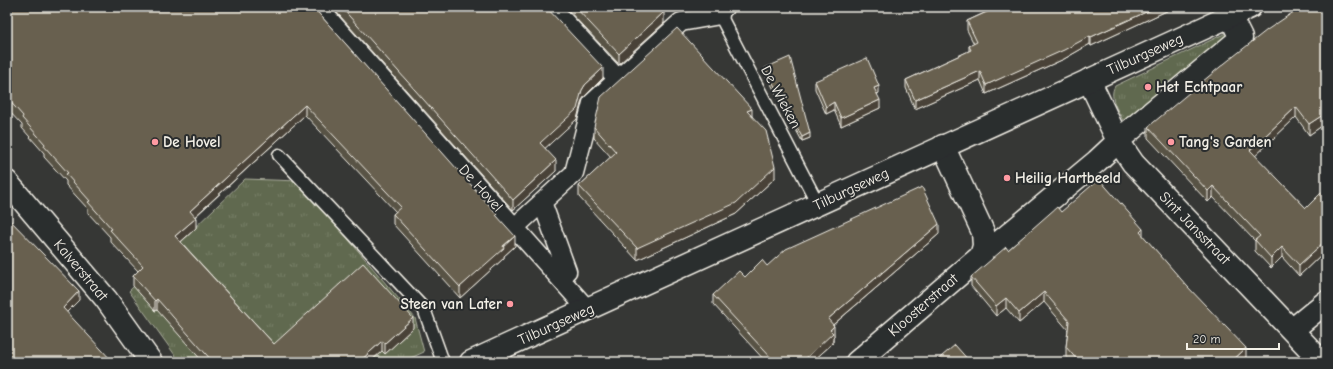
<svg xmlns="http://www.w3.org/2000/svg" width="1333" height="369" font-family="'Comic Neue',sans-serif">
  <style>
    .grass { fill: url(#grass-tufts); stroke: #aaad9c }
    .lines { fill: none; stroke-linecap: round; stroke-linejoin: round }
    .service-casing { stroke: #f4f1e8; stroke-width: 15 }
    .pedestrian-casing { stroke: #f4f1e8; stroke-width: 21 }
    .minor-casing { stroke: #f4f1e8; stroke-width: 25 }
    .tertiary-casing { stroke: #f4f1e8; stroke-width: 25 }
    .service { stroke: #2a2d2e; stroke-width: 12 }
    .pedestrian { stroke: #2a2d2e; stroke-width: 18 }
    .minor { stroke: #2a2d2e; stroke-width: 22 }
    .tertiary { stroke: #2a2d2e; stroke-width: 22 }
    .wall { fill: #595345; stroke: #f4f1e8 }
    .shaded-wall { fill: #494338; stroke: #f4f1e8 }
    .building { fill: #686050; stroke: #f4f1e8 }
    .poi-dot { fill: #ff9aa2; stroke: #2a2d2e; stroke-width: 1.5 }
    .labels { text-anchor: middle; stroke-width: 4; stroke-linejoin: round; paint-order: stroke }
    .street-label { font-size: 15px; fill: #f4f1e8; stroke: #2a2d2e }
    .poi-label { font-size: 15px; font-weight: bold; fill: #f4f1e8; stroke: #2a2d2e; text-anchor: start }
  </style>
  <defs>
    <pattern id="grass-tufts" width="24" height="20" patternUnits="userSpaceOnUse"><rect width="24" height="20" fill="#60694f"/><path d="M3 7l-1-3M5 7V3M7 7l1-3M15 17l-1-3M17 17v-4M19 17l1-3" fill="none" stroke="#777f68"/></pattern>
  </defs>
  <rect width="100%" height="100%" fill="#363735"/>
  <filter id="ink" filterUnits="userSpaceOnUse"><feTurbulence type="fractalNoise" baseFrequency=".025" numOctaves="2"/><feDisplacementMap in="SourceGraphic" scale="8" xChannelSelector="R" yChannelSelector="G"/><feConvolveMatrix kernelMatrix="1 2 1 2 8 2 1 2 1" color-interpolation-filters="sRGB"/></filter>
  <g filter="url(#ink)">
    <!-- grass -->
    <path class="grass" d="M1226 33 1228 38 1125 124C1119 112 1108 98 1115 86Z
      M245 179 299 181 415 318 424 352 402 362H180L129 291Z"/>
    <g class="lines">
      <!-- service casing -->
      <g class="service-casing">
        <path id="service" d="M729 7 720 15 818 204
          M279 155 424 309 443 362"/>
      </g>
      <!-- pedestrian casing -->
      <g class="pedestrian-casing">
        <path id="pedestrian" d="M318 7 588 310
          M618 79 681 22 720 15
          M542 202 567 271 560 277
          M515 227 574 173 592 103 618 79 551 7"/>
      </g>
      <!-- minor casing -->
      <g class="minor-casing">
        <path id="minor" d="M1089 80 1118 141 1133 163 1322 362
          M7 182 106 299 151 362
          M984 246 996 245 1097 161 1127 133 1241 38 1230 16
          M1292 330 1326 302
          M857 362 981 256 984 246 983 232 943 146"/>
      </g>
      <!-- tertiary casing -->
      <g class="tertiary-casing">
        <path id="tertiary" d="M471 362 1250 7"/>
      </g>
      <!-- service -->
      <use href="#service" class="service"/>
      <!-- pedestrian -->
      <use href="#pedestrian" class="pedestrian"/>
      <!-- minor -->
      <use href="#minor" class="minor"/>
      <!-- tertiary -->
      <use href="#tertiary" class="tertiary"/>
    </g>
    <!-- wall -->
    <path class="wall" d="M7 7H313L497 216 515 246 504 256V258L460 298 393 224V214L396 212 305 115 195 217 196 228 181 242 274 344 413 328 385 354 382 351 370 362H203L157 310 155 311 133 286V276L138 271 110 241V237L88 213V209L66 185V181L44 157V153L22 128V125L7 109Z
      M332 7H546L603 78 585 96 582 100 577 119 545 148 556 171 513 210Z
      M565 7H659L664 23 619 64Z
      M991 7H1175L1091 46 1090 44 1064 59 986 94 980 80 915 109 906 88V80L969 51V46L974 44 967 30V21L993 9Z
      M1326 7V123L1309 135 1296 117 1255 156 1306 208 1326 188V250L1299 276 1282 257 1271 268 1255 251V241L1213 197 1208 202 1148 138V127Z
      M765 68 810 138 802 141 765 73Z
      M815 81 879 93 877 94 880 108 841 126 834 110 826 114 815 89Z
      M752 116 775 178 736 214 637 260 579 197V186L611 157 594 138V127Z
      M1061 212 1143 236 1246 357 1241 362H1071L1066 357V347L1068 330 1044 302 1019 323 1006 308 996 316 971 286V277Z
      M7 217 79 300 67 312 7 362Z
      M939 234 833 325 834 336 833 337V343L812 362H766L713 304V295L745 277 767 266Z"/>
    <!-- shaded-wall -->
    <path class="shaded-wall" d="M1157 7H1175L1091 46V37Z
      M664 12V23L619 64V54Z
      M1090 36V44L1064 59 986 94V85Z
      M603 68V78L585 96 582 100 577 119 540 153V143L582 90 585 85Z
      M980 71V80L915 109V100Z
      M879 86V93L874 95V88Z
      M880 100V108L841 126V118Z
      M834 102V110L826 114V107Z
      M305 105V115L190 221V211Z
      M1296 107V117L1250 161V150Z
      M752 109V121L747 111Z
      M1326 113V123L1309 135V124Z
      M810 133V138L802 141V137Z
      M556 160V171L513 210V200Z
      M775 167V178L736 214 637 260V248Z
      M1213 186V197L1208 202V191Z
      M196 218V228L175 247V236Z
      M939 224V234L828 329V319Z
      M1143 229V239L1140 232Z
      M515 236V246L504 256V258L460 298V287Z
      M1326 240V250L1299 276V265Z
      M1282 247V257L1271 268V258Z
      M79 291V300L63 316V308Z
      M1044 292V302L1019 323V313Z
      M1006 298V308L996 316V306Z
      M157 299V310L155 311V301Z
      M413 318V328L385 354V343Z
      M834 326V336L833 337V343L812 362H802Z
      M382 341V351L370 362H359Z
      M1246 348V357L1241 362H1231Z"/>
    <!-- building -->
    <path class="building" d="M7 7H313L497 214 496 215 515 236 503 246 504 248 460 287 393 214 401 207 305 105 190 211 196 218 175 236 274 344 363 263 413 318 385 343 382 341 359 362H213L157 299 155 301 133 276 143 266 110 230 112 229 88 202 90 201 66 174 68 173 44 146 45 144 22 118 23 116 7 98Z
      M341 7H546L603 68 585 85 582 90 577 109 540 143 556 160 513 200Z
      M575 7H659L664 12 619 54Z
      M998 7H1157L1091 37 1090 36 1064 50 986 85 980 71 915 100 906 80 971 50 969 46 977 42 967 21Z
      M1301 7H1326V113L1309 124 1296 107 1250 150 1306 208 1326 188V240L1299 265 1282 247 1271 258 1255 240 1260 236 1213 186 1208 191 1148 127 1220 67 1267 30Z
      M677 28 752 109 747 111 766 131 775 167 736 203 637 248 579 186 616 152 594 127 601 97Z
      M790 57 810 133 802 137 765 68Z
      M867 58 879 86 874 88 880 100 841 118 834 102 826 107 815 81Z
      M1099 179 1143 229 1140 232 1187 286 1246 348 1231 362H1079L1066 347 1069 321 1044 292 1019 313 1006 298 996 306 971 277 1006 247 1008 250 1057 207 1061 212Z
      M922 187 939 224 828 319 834 326 830 330 833 333 802 362H775L713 295 739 271 745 277 762 260 767 266 786 249Z
      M7 217 79 291 63 308 113 362H7V330L11 327 7 323Z
      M955 345 970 362H935Z"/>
  </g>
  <!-- markers -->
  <g class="poi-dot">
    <circle cx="1148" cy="87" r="4"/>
    <circle cx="155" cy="142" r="4"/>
    <circle cx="1171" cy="142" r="4"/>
    <circle cx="1007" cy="178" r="4"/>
    <circle cx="510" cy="304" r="4"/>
  </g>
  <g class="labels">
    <!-- street labels -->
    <g class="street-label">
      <text transform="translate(1145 54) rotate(-24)" y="5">Tilburgseweg</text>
      <text transform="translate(781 97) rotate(62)" y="5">De Wieken</text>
      <text transform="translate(481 188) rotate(48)" y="5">De Hovel</text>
      <text transform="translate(851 189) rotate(-25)" y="5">Tilburgseweg</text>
      <text transform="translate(1195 228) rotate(46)" y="5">Sint Jansstraat</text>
      <text transform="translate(81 270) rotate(50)" y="5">Kalverstraat</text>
      <text transform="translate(923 305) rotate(-41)" y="5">Kloosterstraat</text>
      <text transform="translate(556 324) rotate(-24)" y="5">Tilburgseweg</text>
    </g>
    <!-- poi labels -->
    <g class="poi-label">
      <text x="1156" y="92">Het Echtpaar</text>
      <text x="163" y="147">De Hovel</text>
      <text x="1179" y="147">Tang's Garden</text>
      <text x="1015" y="183">Heilig Hartbeeld</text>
      <text x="502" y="309" text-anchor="end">Steen van Later</text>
    </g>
  </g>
  <!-- margin -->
  <rect width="1333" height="369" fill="none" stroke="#2a2d2e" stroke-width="24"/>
  <rect x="12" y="12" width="1309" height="345" fill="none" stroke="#f4f1e8" stroke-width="1.5" filter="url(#ink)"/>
  <!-- scale -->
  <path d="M1187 343v6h92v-6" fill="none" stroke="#f4f1e8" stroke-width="2"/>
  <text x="1193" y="343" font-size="12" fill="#f4f1e8" stroke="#2a2d2e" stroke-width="3" paint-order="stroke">20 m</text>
</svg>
